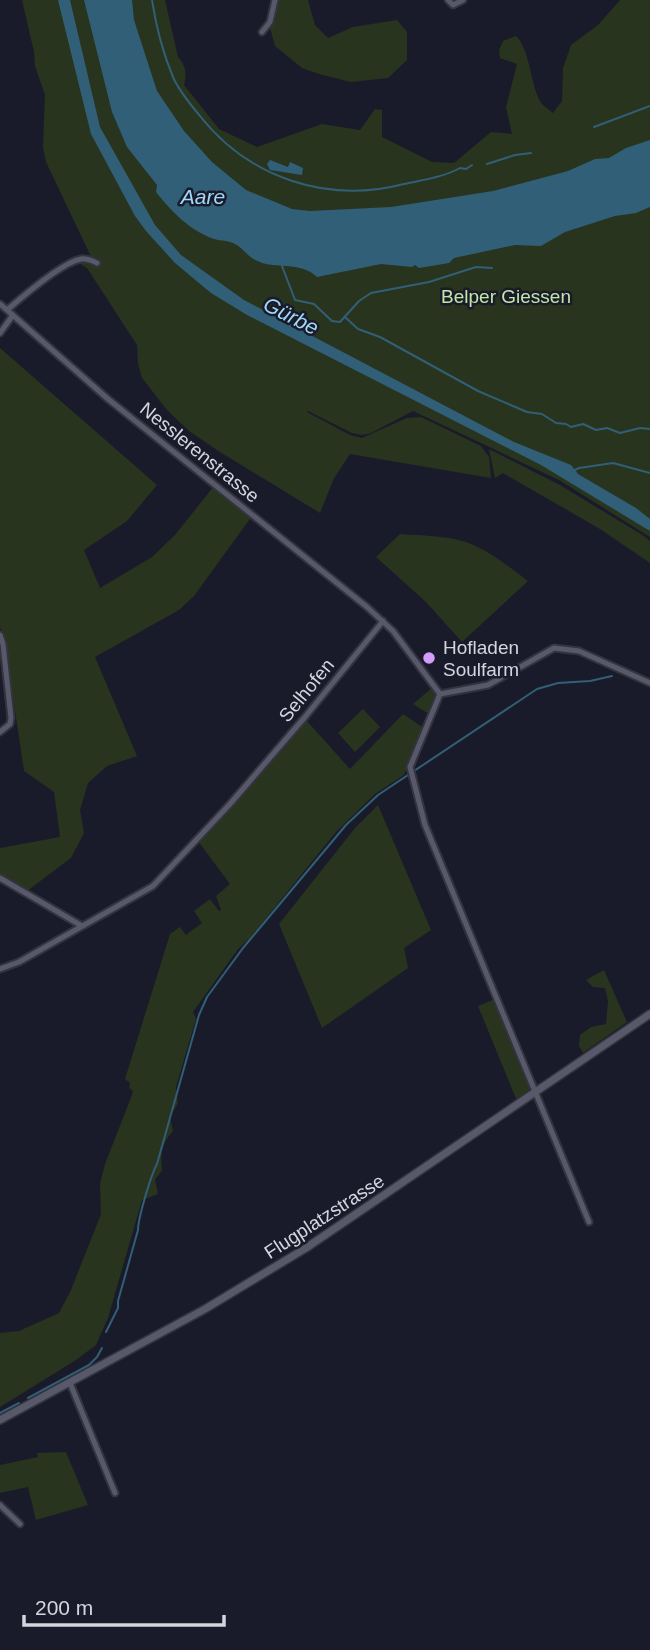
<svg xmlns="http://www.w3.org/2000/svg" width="650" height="1650" font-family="Arial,sans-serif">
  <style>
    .green { fill: #28341e }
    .water { fill: #315f77 }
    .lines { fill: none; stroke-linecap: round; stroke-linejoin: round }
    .stream { stroke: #315f77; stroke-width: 2 }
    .minor-casing { stroke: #34343f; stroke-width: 9 }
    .tertiary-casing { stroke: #34343f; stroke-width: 10 }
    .minor { stroke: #57586a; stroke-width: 5 }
    .tertiary { stroke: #57586a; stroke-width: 7 }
    .poi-dot { fill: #d49cfb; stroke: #1a1b2a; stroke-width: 2.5 }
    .labels { text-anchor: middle; stroke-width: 5; stroke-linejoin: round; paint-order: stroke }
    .park-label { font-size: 19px; fill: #c2e6a5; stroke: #1a1b2a }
    .street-label { font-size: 19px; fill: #d5d5e0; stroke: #1a1b2a }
    .poi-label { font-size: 19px; fill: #d5d5e0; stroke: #1a1b2a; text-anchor: start }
    .water-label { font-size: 21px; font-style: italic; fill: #9ed9fa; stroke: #1a1b2a }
  </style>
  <rect width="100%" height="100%" fill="#1a1b2a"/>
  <!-- green -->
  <path class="green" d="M22 0H165L178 57C186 66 187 74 184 85L219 129 257 147 322 124 360 130 375 109 382 110V137L432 162 454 163 491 132 512 134 506 107 517 64 500 58 499 50 503 41 516 36C530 49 530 83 540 101 542 106 549 109 553 113L562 101 563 68 571 45 598 25 620 0H650V527L647 529 650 531V537L559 480 413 411 371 433 362 435 352 433 308 411 307 412 350 435 362 438 407 418 421 417 481 446 489 457 491 478 350 454 334 478 320 513 220 452 189 431 167 410 142 378 138 364 137 345 87 268 77 262 94 263 46 162 43 147 45 95 35 66 34 52Z
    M274 0H308L315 25 328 38 353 27 397 20 407 32V60L388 78 351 82 319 74 302 68 275 46 269 24Z
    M0 348 157 485 127 521 84 550 100 588 152 557 175 535 214 486 252 516 194 596 179 610 95 657 137 756 107 766 88 783 80 810 84 833 71 858 27 891 0 874V848L60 837 54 792 24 771 5 643 0 627Z
    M489 449 560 485 644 536 650 541V563L600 529 503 473 495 478Z
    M400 534C422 536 444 535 466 542 489 550 509 567 528 581L462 642 426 602 376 557Z
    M432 688 437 696 429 714 413 704Z
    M363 709 380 727 355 752 338 733Z
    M403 714 424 728 404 775 375 794 336 832 250 938 238 949 193 1012 196 1019 176 1087 178 1103 170 1117 173 1131C162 1143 160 1154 162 1170L155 1180 158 1194 142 1200 108 1318 96 1345 76 1360 0 1407V1333L19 1331 59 1313 71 1290 101 1214 100 1184 105 1164 132 1095 133 1091 129 1088 130 1083 125 1079 170 934 180 927 186 935 202 923 194 911 210 899 219 911 221 910 216 896 230 884 198 841 306 720 350 769Z
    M378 805 431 930 404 948 408 968 322 1028 279 924 355 828Z
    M604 970 627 1022 583 1053 579 1046 580 1035 591 1027 606 1024 608 1001 605 988 593 987 586 980Z
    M495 999 530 1085 529 1093 517 1101 478 1006Z
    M66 1452 88 1505 36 1520 28 1487 0 1493V1465L38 1457 37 1453Z"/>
  <!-- water -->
  <path class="water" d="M58 0H70L100 127 155 225 181 255 244 300 514 442 571 465 578 474 636 508 650 519V531L541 465 247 315 211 293 175 263 146 231 135 216 91 134Z
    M84 0H132L134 20 157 91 184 131 212 162 246 190 292 209 310 211 391 207 493 191 568 171 595 159 609 158 626 148 650 140V207L636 213 615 216 565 232 541 246 515 245 454 258 449 263 419 268 415 265 412 267 381 264 317 277C304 264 283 267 266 264 245 259 246 247 230 242 225 240 219 241 214 239 189 230 172 212 156 192L157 185 127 147 112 112Z
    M270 160 288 167 290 162 303 168 302 175 270 170 267 164Z"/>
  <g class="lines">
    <!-- stream -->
    <path class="stream" d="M152 0C156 26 163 53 173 77 179 91 190 104 200 116 249 178 327 204 404 184 422 180 444 177 460 168L466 169 472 165
      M594 127 650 106
      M487 164 515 155 531 153
      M282 266 295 300 314 304 332 321 340 322 359 301 371 293 429 282 476 267 492 268
      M346 318 358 329 380 337 478 391 527 412 542 414 556 423 566 424 571 427 583 424 596 430 607 428 620 433 640 428 650 429
      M573 471 579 468 613 463 650 473
      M106 1332 118 1308V1301L138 1230C138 1218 151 1175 157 1164L199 1015 207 997 243 948 346 825 378 795 537 689 558 683 590 681 612 676
      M28 1398 89 1365 97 1357 102 1348
      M0 1413 19 1403"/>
    <!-- minor casing -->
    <g class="minor-casing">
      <path id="minor" d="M448 0 453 5 463 0
        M262 32 270 22 275 0
        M0 304 108 399 367 607 393 631 440 694
        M7 310C22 297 63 262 81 259 87 258 92 261 97 263
        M0 333 13 315
        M0 635 3 644 11 718 10 724 0 732
        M440 694 410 767 425 825 589 1222
        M440 694 488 685 554 648 579 651 650 683
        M0 878 82 926
        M0 969 19 962 153 886 230 804 305 717 383 621
        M70 1383 115 1493
        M0 1505 20 1524"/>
    </g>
    <!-- tertiary casing -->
    <g class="tertiary-casing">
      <path id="tertiary" d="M0 1420 205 1309 306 1248 650 1014"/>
    </g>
    <!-- minor -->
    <use href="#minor" class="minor"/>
    <!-- tertiary -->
    <use href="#tertiary" class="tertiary"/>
  </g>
  <!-- markers -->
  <circle class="poi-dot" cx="429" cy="658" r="7"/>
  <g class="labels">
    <!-- park labels -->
    <g class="park-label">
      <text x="506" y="303">Belper Giessen</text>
    </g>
    <!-- street labels -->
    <g class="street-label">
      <text transform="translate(200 452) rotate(39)" y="7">Nesslerenstrasse</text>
      <text transform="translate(306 690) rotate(-51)" y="7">Selhofen</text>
      <text transform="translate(324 1216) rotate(-33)" y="7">Flugplatzstrasse</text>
    </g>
    <!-- poi labels -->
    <g class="poi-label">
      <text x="443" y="654">Hofladen<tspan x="443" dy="22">Soulfarm</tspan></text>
    </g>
    <!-- water labels -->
    <g class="water-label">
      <text x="203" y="204">Aare</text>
      <text transform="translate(291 316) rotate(27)" y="7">Gürbe</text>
    </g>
  </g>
  <!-- scale -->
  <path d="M24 1615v10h200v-10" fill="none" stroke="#d5d5e0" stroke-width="3.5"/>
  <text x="35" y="1615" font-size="21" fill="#d5d5e0" stroke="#1a1b2a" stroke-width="5" paint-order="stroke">200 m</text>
</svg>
